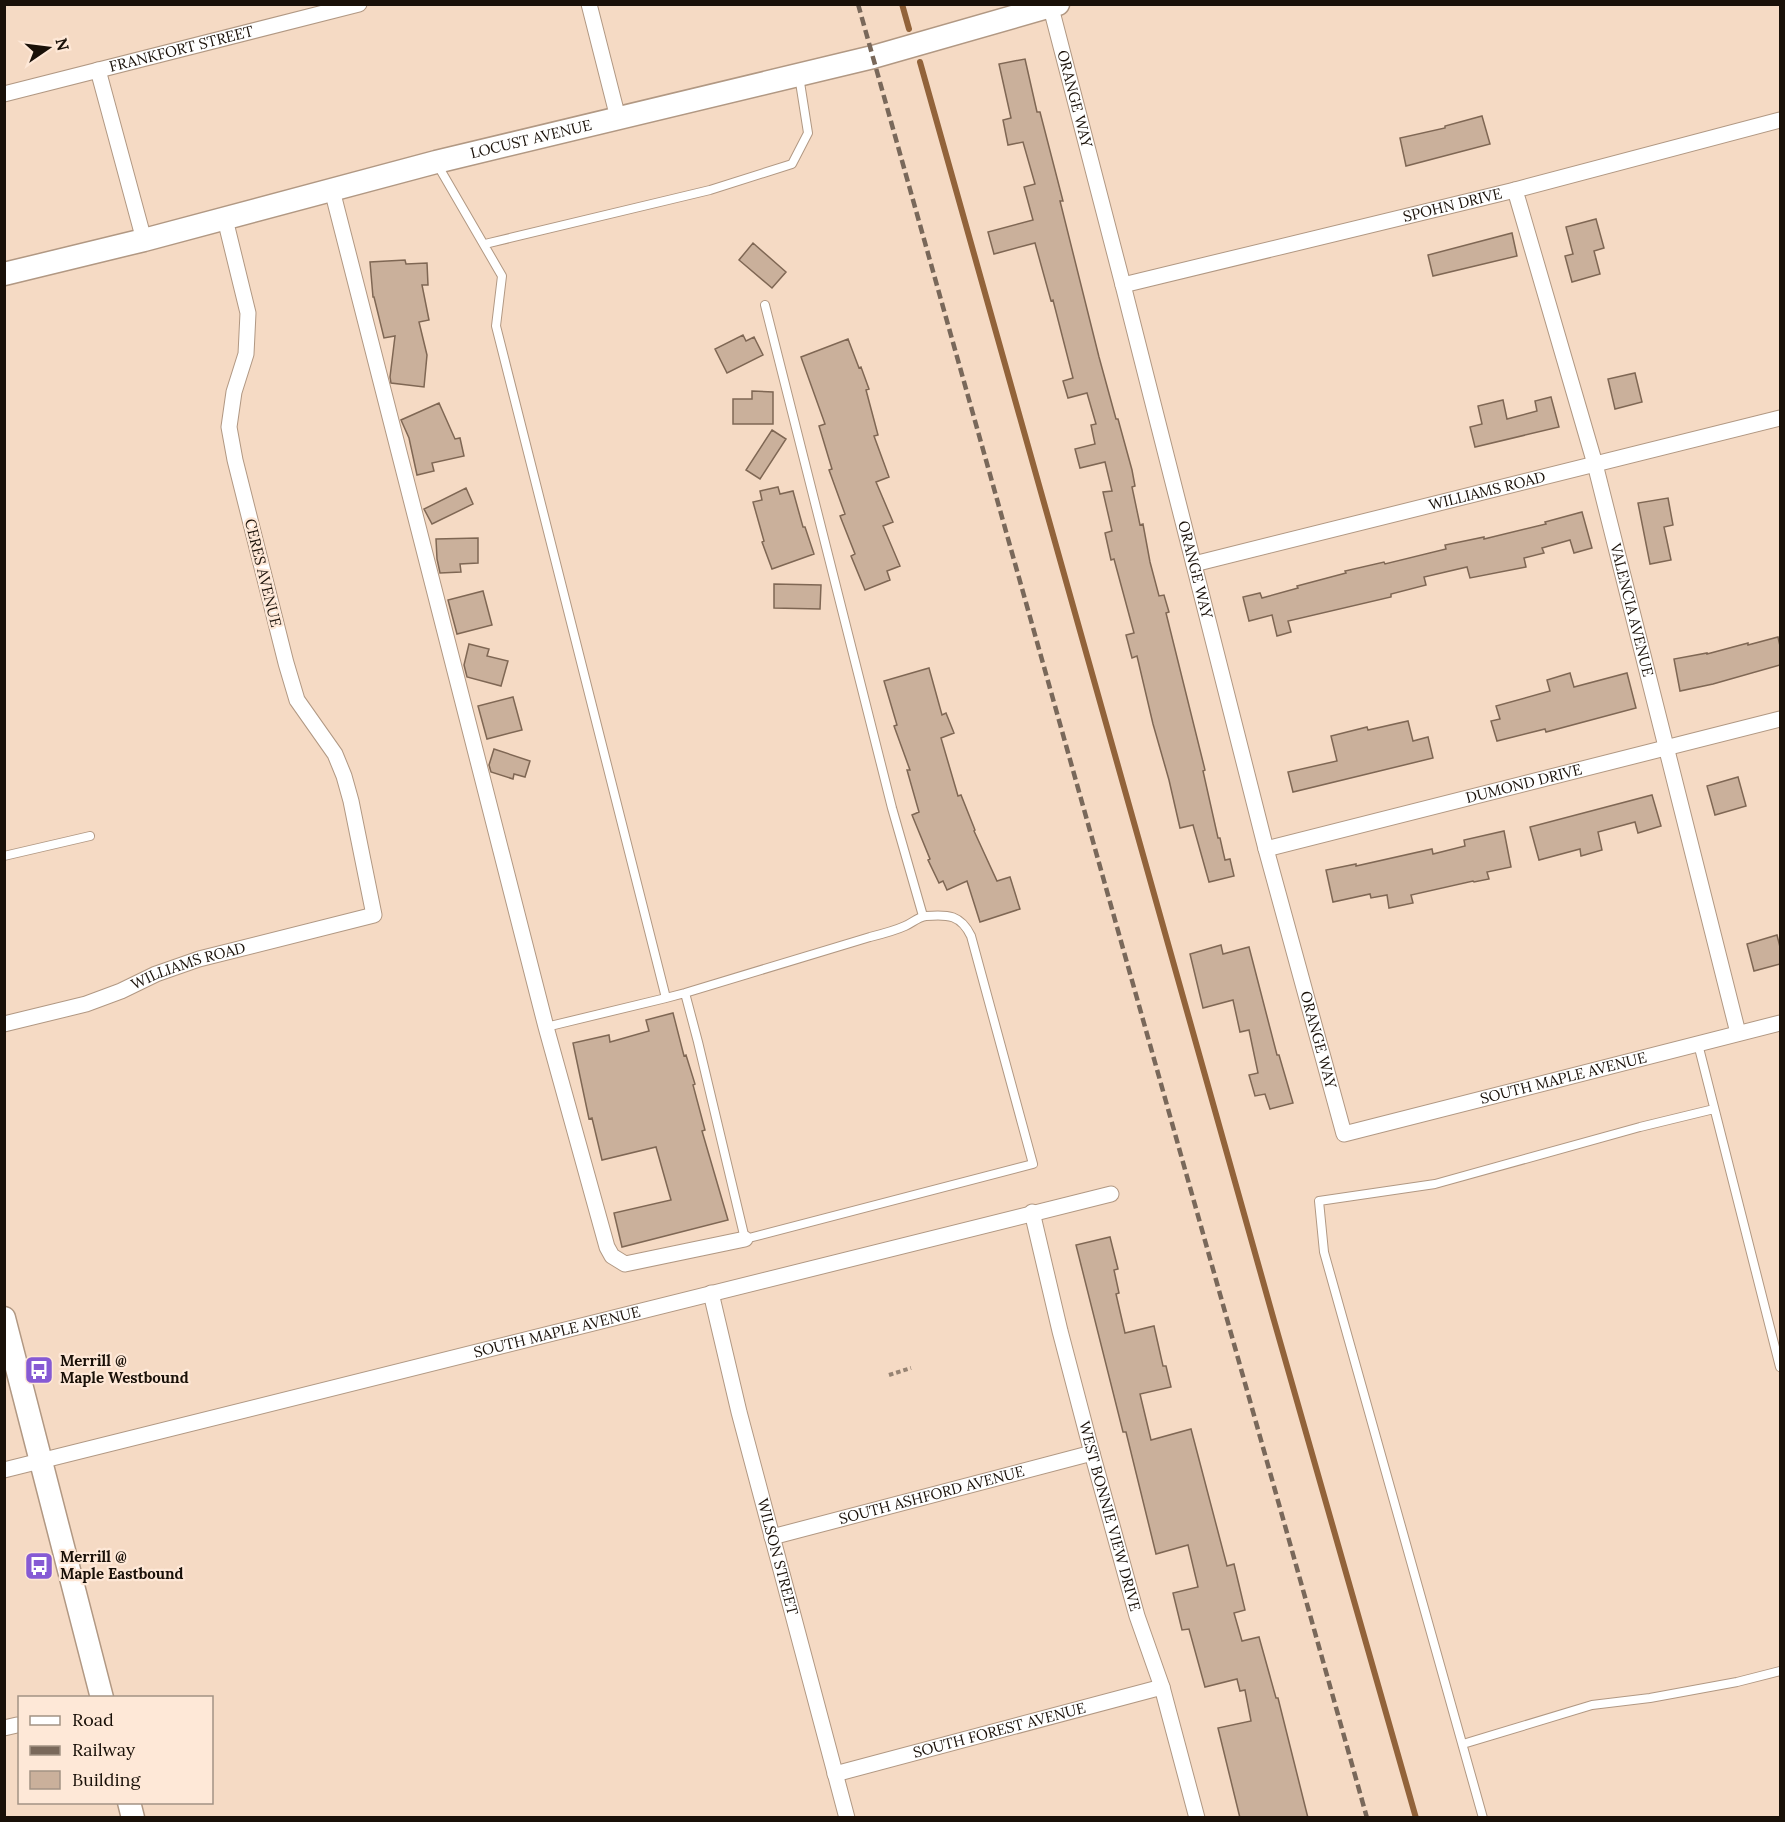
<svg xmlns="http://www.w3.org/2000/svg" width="1785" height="1822" font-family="Lora,serif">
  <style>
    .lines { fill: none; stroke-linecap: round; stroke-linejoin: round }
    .stream { stroke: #92633a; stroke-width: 6 }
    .building { fill: #cab09b; stroke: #7f6754; stroke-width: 1.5 }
    .lane-casing { stroke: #b19883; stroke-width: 10 }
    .street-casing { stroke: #b19883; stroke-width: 17 }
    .secondary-casing { stroke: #b19883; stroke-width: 25 }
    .path { stroke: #968373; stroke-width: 4; stroke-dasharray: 4.5 3; stroke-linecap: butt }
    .lane { stroke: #fff; stroke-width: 8 }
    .street { stroke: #fff; stroke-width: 15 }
    .secondary { stroke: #fff; stroke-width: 22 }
    .rail { stroke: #79685a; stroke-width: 4.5; stroke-dasharray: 9 4.5; stroke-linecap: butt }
    .labels { text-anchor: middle; stroke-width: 4.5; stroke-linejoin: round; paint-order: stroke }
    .street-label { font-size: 15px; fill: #191008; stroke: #fee8d7 }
    .poi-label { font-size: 15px; font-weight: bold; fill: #191008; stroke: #fee8d7; text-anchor: start }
  </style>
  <rect width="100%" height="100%" fill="#f5dac4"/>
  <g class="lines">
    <!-- stream -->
    <path class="stream" d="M902 4 909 29
      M920 62 1275 1324 1416 1818"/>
  </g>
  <!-- building -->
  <path class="building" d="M1025 59 1037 112H1040L1063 201H1060L1099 357 1116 419H1118L1132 470 1135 486 1132 487 1140 525 1143 524 1150 562 1159 596 1164 595 1169 612 1166 613 1205 770 1203 771 1218 838H1220L1225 860 1230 859 1234 876 1209 882 1193 825 1180 828 1169 780 1153 724 1137 656 1132 658 1126 635 1134 633 1114 559 1111 560 1105 533 1112 531 1103 492 1112 491 1105 462 1080 468 1075 449 1095 444 1091 425 1096 424 1087 393 1068 398 1063 381 1073 378 1053 300 1051 301 1035 243 994 254 988 232 1033 220 1024 187 1035 184 1023 142 1008 145 1003 120 1011 118 999 64Z
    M1482 116 1490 144 1406 166 1400 138 1445 128V126Z
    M1596 219 1604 248 1594 251 1600 274 1572 282 1565 256 1573 254 1566 227Z
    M1512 233 1517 256 1433 276 1428 255Z
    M753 243 786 272 772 288 739 260Z
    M405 260 406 264 427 263 428 285H422L429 320 419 322 427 355 424 387 391 383 390 377 395 336 384 338 374 297H373L370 262Z
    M743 335 746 341 754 337 763 355 727 373 715 349Z
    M848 339 859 368 861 367 869 389 866 390 878 435 874 436 889 477 876 482 893 522 883 526 900 566 887 571 890 580 865 590 851 556 855 554 840 516 845 514 829 470 832 469 819 426 825 424 801 357Z
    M1635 373 1642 402 1615 409 1608 379Z
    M752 391 773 392V424H733V399H752Z
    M1551 397 1559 427 1475 447 1470 427 1482 424 1478 406 1503 400 1507 419 1537 411 1535 401Z
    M439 403 455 439 460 438 464 456 432 463 434 471 417 475 409 438 401 420Z
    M772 430 786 439 760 479 746 470Z
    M778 487 780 494 793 491 803 527H805L814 554 772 569 762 542 764 541 753 502 762 500 760 491Z
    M466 488 473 504 432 524 424 509Z
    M1668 498 1673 525 1664 527 1671 560 1650 564 1638 503Z
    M1582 512 1592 548 1574 553 1570 540 1542 548 1544 553 1524 558 1526 567 1470 578 1467 567 1424 577 1426 585 1391 594V597L1288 621 1291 632 1277 636 1272 615 1249 621 1243 597 1260 593 1262 598 1298 588 1297 586 1346 573 1345 571 1384 562 1385 564 1446 549 1445 545 1484 537V539L1546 524 1545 522Z
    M478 538V563L460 564 461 572 440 573 437 559 436 539Z
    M774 584 821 585 820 609 774 608Z
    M483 591 492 625 457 634 448 600Z
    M1778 637 1780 646V665L1713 684 1680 691 1674 659 1707 653V654L1748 643V645Z
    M469 644 489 649 487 656 508 661 501 686 467 677 464 665Z
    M929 668 942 715 946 713 954 733 941 738 958 796 961 795 975 830 974 831 997 881 1010 877 1020 909 980 922 967 881 947 890 943 881 939 883 928 860 930 859 912 815 919 812 907 770H910L894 726 897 725 884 681Z
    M1570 673 1574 687 1627 673 1636 708 1546 732 1545 729 1497 741 1491 721 1500 719 1496 706 1550 691 1547 680Z
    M513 697 522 730 487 739 478 706Z
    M1408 721 1413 741 1428 737 1433 758 1293 792 1288 772 1337 761 1331 736 1367 727 1368 730Z
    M494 749 530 761 525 777 514 774 513 779 491 772 489 765Z
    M1738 777 1746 806 1715 815 1707 786Z
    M1652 795 1661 826 1638 833 1635 822 1598 832 1602 850 1581 856 1580 849 1539 860 1530 827Z
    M1504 831 1511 867 1487 872 1489 879 1474 882 1473 881 1411 895 1413 903 1389 908 1387 895 1371 898 1370 894 1333 902 1326 870 1356 864V866L1432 849 1433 854 1465 846 1464 840Z
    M1777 935 1780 947V964L1754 971 1747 944Z
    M1221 945 1223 954 1249 947 1277 1055H1279L1293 1103 1270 1109 1265 1094 1255 1096 1249 1075 1258 1073 1249 1030 1240 1032 1233 1000 1203 1008 1190 954Z
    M673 1013 684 1056 686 1055 695 1084 693 1085 705 1130 702 1131 728 1220 622 1247 614 1213 671 1200 656 1147 602 1160 592 1118 589 1119 573 1043 609 1035 610 1042 649 1031 646 1020Z
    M1110 1237 1118 1269 1114 1270 1119 1293 1116 1294 1125 1333 1154 1326 1163 1366H1166L1171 1387 1140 1394 1151 1440 1191 1429 1227 1566 1234 1564 1245 1610 1234 1613 1242 1641 1259 1637 1276 1698H1278L1308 1818H1240L1218 1728 1251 1721 1245 1690 1240 1691 1237 1679 1205 1687 1189 1629 1182 1630 1173 1593 1198 1587 1188 1545 1156 1554 1126 1432H1123L1076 1245Z"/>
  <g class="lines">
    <!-- lane casing -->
    <g class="lane-casing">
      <path id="lane" d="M437 164 502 276 496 326 666 998
        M485 244 710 190 792 164 808 133 799 76
        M765 305 892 808 923 916
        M4 856 90 836
        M546 1027 666 998 685 993C747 974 809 956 870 937 882 934 894 931 905 926 912 923 918 917 926 916 948 914 961 915 971 936L1033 1164 745 1239 698 1042 685 993
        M1698 1044 1780 1367
        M1463 1744 1592 1705 1650 1698 1737 1682 1780 1671
        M1483 1818 1324 1252 1319 1201 1435 1184 1640 1127 1714 1109"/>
    </g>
    <!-- street casing -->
    <g class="street-casing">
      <g id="street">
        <path d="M589 4 618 118"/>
        <path id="s1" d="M1050 4 1123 285 1266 849 1344 1134 1780 1023"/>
        <path d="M98 70 144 240"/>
        <path id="s2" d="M4 94 359 4"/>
        <path d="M332 190 546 1027 607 1247 612 1256 625 1264 745 1239"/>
        <path id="s3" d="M1515 190 1595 464 1738 1033"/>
        <path id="s4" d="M1123 285 1515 190 1780 120"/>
        <path id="s5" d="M1194 564 1780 418"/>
        <path id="s6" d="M1266 849 1780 719"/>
        <path id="s7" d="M4 1024 86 1004 121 991 156 974 199 959 374 915 351 801 344 776 335 754 297 700 286 663 235 460 229 427 234 392 246 354 248 313 225 219"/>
        <path id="s8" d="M1032 1212 1060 1331 1092 1453 1137 1616 1162 1687 1197 1818"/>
        <path id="s9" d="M711 1293 739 1412 847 1818"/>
        <path id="s10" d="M4 1470 1111 1194"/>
        <path id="s11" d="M772 1537 1092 1453"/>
        <path d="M4 1728 17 1725"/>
        <path id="s12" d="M835 1774 1162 1687"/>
      </g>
    </g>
    <!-- secondary casing -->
    <g class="secondary-casing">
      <g id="secondary">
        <path id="s13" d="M4 274 144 240 436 162 873 57 1058 4"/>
        <path d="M4 1318 102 1698"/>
        <path d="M129 1802 133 1818"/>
      </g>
    </g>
    <!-- path -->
    <path class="path" d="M889 1375 911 1368"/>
    <!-- lane -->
    <use href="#lane" class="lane"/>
    <!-- street -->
    <use href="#street" class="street"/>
    <!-- secondary -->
    <use href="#secondary" class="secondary"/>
    <!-- rail -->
    <path class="rail" d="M858 4 1367 1818"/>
  </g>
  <!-- icons -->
  <defs>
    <g id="bus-square" transform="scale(1.5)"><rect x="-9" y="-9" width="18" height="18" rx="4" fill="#865ad4" stroke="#fee8d7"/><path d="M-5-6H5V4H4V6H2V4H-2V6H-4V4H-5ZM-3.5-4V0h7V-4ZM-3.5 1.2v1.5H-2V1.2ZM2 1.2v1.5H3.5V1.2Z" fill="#fff"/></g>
  </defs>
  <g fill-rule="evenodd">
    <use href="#bus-square" x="39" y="1370"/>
    <use href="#bus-square" x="39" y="1566"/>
  </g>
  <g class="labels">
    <!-- street labels -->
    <g class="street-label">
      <text dy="5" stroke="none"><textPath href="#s2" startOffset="183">FRANKFORT STREET</textPath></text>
      <text dy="5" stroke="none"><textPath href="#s1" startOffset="98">ORANGE WAY</textPath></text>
      <text dy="5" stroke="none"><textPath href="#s13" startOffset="544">LOCUST AVENUE</textPath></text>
      <text dy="5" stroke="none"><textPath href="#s4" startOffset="339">SPOHN DRIVE</textPath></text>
      <text dy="5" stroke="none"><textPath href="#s5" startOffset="302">WILLIAMS ROAD</textPath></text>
      <text dy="5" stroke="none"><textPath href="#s1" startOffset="584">ORANGE WAY</textPath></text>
      <text transform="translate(263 573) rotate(76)" y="5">CERES AVENUE</text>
      <text dy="5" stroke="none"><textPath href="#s3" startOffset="436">VALENCIA AVENUE</textPath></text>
      <text dy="5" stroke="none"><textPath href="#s6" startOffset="266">DUMOND DRIVE</textPath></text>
      <text dy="5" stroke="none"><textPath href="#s7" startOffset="194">WILLIAMS ROAD</textPath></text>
      <text dy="5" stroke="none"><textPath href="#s1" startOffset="1070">ORANGE WAY</textPath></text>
      <text dy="5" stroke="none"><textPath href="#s1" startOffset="1394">SOUTH MAPLE AVENUE</textPath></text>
      <text dy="5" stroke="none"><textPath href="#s10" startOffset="570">SOUTH MAPLE AVENUE</textPath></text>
      <text dy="5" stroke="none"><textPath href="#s11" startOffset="165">SOUTH ASHFORD AVENUE</textPath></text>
      <text dy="5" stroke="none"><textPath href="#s8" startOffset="314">WEST BONNIE VIEW DRIVE</textPath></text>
      <text dy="5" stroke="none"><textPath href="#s9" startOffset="272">WILSON STREET</textPath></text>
      <text dy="5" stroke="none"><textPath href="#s12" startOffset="170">SOUTH FOREST AVENUE</textPath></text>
    </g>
    <!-- poi labels -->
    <g class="poi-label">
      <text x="60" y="1366">Merrill @<tspan x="60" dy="17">Maple Westbound</tspan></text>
      <text x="60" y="1562">Merrill @<tspan x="60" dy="17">Maple Eastbound</tspan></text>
    </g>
  </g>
  <!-- border -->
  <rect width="1785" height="1822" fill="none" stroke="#191008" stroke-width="12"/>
  <!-- legend -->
  <rect x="18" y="1696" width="195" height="108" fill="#fee8d7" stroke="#a29284" stroke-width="1.5"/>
  <rect x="30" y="1716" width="30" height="9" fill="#ffffff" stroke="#a29284" stroke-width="1.5"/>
  <text x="72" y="1726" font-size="18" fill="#191008">Road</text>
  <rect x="30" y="1746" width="30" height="9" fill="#79685a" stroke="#a29284" stroke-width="1.5"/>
  <text x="72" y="1756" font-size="18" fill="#191008">Railway</text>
  <rect x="30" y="1771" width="30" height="18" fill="#cab09b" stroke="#a29284" stroke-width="1.5"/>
  <text x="72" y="1786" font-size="18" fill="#191008">Building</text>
  <!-- north arrow -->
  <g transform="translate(48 48) rotate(76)" stroke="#fee8d7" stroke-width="4.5" paint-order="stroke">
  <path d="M0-4.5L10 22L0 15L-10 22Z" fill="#191008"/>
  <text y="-9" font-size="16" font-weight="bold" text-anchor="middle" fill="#191008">N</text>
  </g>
</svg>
